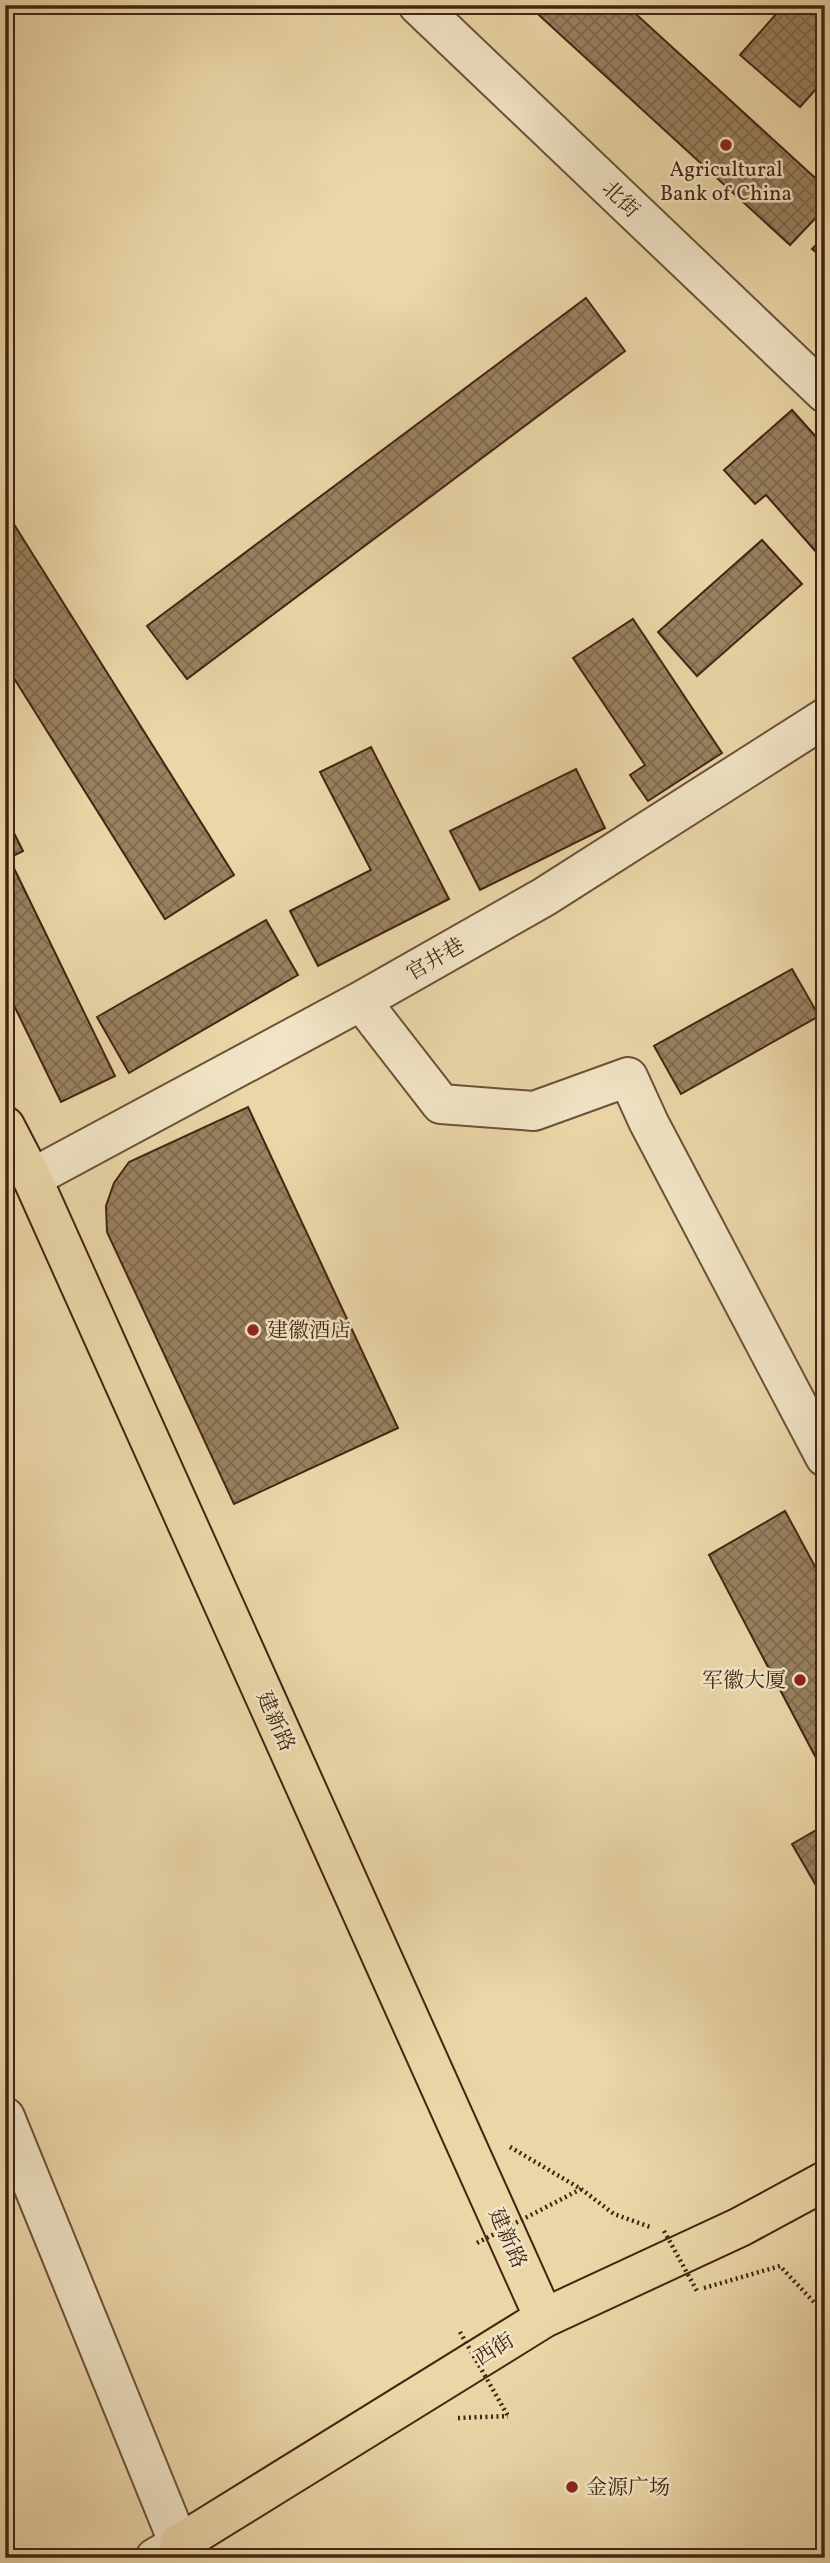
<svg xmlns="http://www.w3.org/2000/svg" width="830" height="2563" font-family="Vollkorn,'Noto Serif SC',serif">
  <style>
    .building { fill: url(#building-cross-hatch); stroke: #422513; stroke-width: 2 }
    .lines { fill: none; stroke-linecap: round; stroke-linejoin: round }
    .minor-casing { stroke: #6c5138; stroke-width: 42 }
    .major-casing { stroke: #422513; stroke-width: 42 }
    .path { stroke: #422513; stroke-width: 4.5; stroke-dasharray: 2 3.5; stroke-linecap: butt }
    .minor { stroke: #f1e4c6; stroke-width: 38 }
    .major { stroke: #ead6a7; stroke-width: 38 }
    .path-bridge { stroke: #422513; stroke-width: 4.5; stroke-dasharray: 2 3.5; stroke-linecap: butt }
    .poi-dot { fill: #8f2418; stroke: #f1e4c6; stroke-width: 2.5 }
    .labels { text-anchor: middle; stroke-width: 5; stroke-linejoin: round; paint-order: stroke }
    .poi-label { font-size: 21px; fill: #422513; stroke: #f1e4c6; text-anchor: start }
    .street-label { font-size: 21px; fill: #422513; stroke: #f1e4c6 }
  </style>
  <defs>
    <pattern id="building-cross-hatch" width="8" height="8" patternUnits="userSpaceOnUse" patternTransform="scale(1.75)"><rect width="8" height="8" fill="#998160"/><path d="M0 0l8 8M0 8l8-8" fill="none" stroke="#7e694e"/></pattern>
  </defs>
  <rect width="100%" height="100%" fill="#ead6a7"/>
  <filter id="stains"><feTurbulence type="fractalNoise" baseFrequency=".00286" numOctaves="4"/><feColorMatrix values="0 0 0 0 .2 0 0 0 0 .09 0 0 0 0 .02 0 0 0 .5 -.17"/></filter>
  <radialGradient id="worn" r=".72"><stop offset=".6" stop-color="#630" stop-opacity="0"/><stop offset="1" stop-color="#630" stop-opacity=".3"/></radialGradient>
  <!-- building -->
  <path class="building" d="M528 5H626L825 187V208L790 245Z
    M784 5H825V79L800 107 740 55Z
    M825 236V260L812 249Z
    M586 298 625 351 187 679 147 626Z
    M792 410 825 447V562L766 495 755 504 724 470Z
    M5 510 234 875 165 919 5 664Z
    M762 540 802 584 697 676 658 632Z
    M825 593V607L817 599Z
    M633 619 722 753 648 801 630 775 645 765 573 658Z
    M371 747 449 899 318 966 290 911 371 870 320 772Z
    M576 769 605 828 480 890 450 831Z
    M5 815 23 851 5 860Z
    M9 858 115 1076 61 1102 5 987V860Z
    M266 920 298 975 129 1073 97 1017Z
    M792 969 819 1016 681 1094 654 1046Z
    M248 1107 398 1428 234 1504 107 1232 106 1206 114 1183 129 1162Z
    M785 1511 825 1585V1775L709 1555Z
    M825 1825V1901L792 1844Z"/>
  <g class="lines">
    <!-- minor casing -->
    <g class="minor-casing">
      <path id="minor" d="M418 5 825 393
        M361 1001 441 1104 534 1111 628 1077 649 1123 825 1457
        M32 1178 361 1001 544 897 825 718
        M5 2117 179 2544 155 2558"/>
    </g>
    <!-- major casing -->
    <g class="major-casing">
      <path id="major" d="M5 1126 32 1178 544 2318
        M182 2558 179 2544 544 2318 740 2227 825 2181"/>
    </g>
    <!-- path -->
    <path class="path" d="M510 2147 581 2189 614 2214 650 2227
      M704 2288 780 2266 825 2314
      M458 2418 508 2416"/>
    <!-- minor -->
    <use href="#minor" class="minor"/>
    <!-- major -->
    <use href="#major" class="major"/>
    <!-- path-bridge -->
    <path class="path-bridge" d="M664 2231 697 2291
      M477 2243 581 2189
      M460 2332 508 2416"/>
  </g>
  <!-- markers -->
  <g class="poi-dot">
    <circle cx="726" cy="145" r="7"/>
    <circle cx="253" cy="1330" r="7"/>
    <circle cx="800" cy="1680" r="7"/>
    <circle cx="572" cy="2487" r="7"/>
  </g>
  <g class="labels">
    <!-- poi labels -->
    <g class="poi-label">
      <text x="726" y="176" text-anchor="middle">Agricultural<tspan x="726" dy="24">Bank of China</tspan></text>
      <text x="267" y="1337">建徽酒店</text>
      <text x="786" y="1687" text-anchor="end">军徽大厦</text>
      <text x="586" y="2494">金源广场</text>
    </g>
    <!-- street labels -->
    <g class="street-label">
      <text transform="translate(621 199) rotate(44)" y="7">北街</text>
      <text transform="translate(435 959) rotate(-30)" y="7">官井巷</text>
      <text transform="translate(276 1721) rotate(66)" y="7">建新路</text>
      <text transform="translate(508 2238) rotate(66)" y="7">建新路</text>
      <text transform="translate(494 2349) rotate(-32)" y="7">西街</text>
    </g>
  </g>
  <!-- margin -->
  <rect width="830" height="2563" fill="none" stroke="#ead6a7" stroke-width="28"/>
  <rect x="7" y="7" width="816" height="2549" fill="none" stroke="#422513" stroke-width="3.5"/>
  <rect x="14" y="14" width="802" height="2535" fill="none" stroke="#422513" stroke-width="2"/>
  <rect width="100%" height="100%" filter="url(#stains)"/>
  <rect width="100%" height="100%" fill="url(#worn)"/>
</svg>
